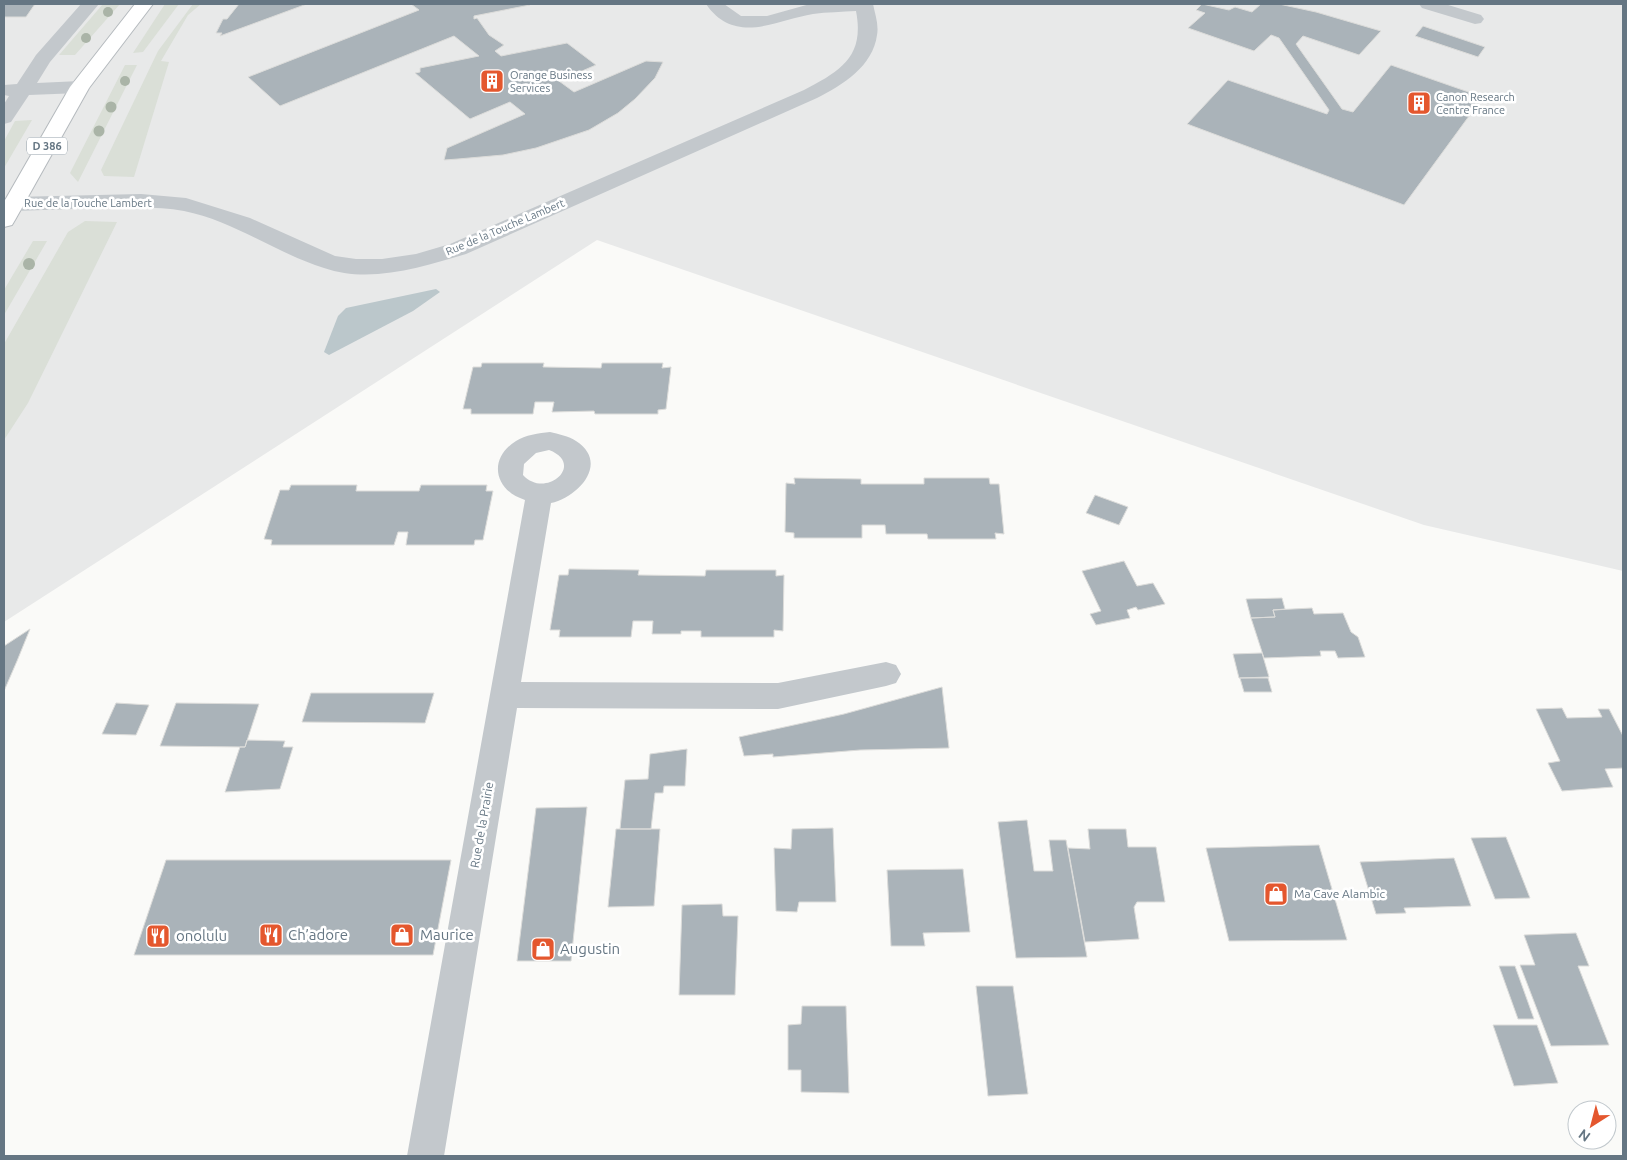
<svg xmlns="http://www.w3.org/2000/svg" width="1627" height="1160" font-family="Ubuntu,sans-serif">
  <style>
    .built { fill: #e8e9e9 }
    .green { fill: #dadfd7 }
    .water { fill: #bbc7cb }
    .building { fill: #aab3b9; stroke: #dcdcda }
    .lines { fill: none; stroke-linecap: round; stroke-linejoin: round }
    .major-casing { stroke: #b5babe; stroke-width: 2 }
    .minor { fill: #c3c8cc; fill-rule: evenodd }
    .major { fill: #fff; fill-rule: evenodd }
    .tree { fill: #aab4a7 }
    .labels { text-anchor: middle; stroke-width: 5; stroke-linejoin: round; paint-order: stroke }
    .far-poi-label { font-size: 11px; fill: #657683; stroke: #fff; text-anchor: start }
    .shield { fill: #fff; stroke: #939fa8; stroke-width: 1 }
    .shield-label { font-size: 11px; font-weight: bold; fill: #657683 }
    .far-street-label { font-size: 11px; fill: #657683; stroke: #fff }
    .street-label { font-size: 12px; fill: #657683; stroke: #fff }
    .poi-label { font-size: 12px; fill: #657683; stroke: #fff; text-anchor: start }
    .near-poi-label { font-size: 15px; fill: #657683; stroke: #fff; text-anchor: start }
  </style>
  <rect width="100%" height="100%" fill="#fafaf8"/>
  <!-- built -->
  <path class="built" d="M4 4H1623V571L1424 525 597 240 4 622Z"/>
  <!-- green -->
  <path class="green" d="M103 4H120L75 55H59Z
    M165 4H179L143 52 133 53Z
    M193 4H201L188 15 161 61 169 62 134 177 104 176 101 170 158 51Z
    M125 65H137L78 182 70 173Z
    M32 120 4 168V141L15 121Z
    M85 221 117 222 28 403 4 440V344L68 232Z
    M33 241H47L4 315V290Z"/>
  <!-- water -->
  <path class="water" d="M436 289 440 292 413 311 329 355 324 352 338 316 346 308Z"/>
  <!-- building -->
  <path class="building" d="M4 4H35L26 17H4Z
    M239 4H307L220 36 222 33H216L223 19H227Z
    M411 4H528L530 5 474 16V19L477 18 489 35 504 45 495 51 501 56 567 43 596 65 559 81 574 92 646 61 663 62 655 78 635 99 618 113 589 130 536 148 503 155 458 159 444 160 447 148 525 114 510 102 470 119 415 73 420 72V68L479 56 454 36 280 106 248 77 419 10Z
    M1202 4 1229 10 1235 7 1252 12 1261 4H1279L1316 12 1381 31 1359 55 1303 36 1296 44 1342 109 1353 112 1391 65 1483 97 1404 205 1187 124 1228 80 1327 114 1329 110 1279 38 1271 35 1254 51 1188 28 1205 13 1196 10Z
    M1423 26 1485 47 1478 57 1415 36Z
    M482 363H544L543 367 601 368 602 363H663L662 368 671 367 666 409 658 410V414H595L594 411 552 412 554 402H535L533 414H471V409H463L473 367H481Z
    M794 478 861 479V484H924V478H989L990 484H999L1004 534 995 533 996 539H928L927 534H886L885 525H862V538H794V533L785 532 786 483 795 484Z
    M291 485H357L356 491H419L421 485H487L486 491H493L483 540H475L474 545H406L408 532H398L394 545H271L272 540 264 539 280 490H289Z
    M1095 495 1128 507 1119 525 1086 513Z
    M1124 561 1137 586 1153 583 1165 604 1138 610 1136 607 1127 610 1130 618 1096 625 1090 614 1101 611 1082 571Z
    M569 569 639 570 638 575 705 576 706 570H776V576L784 575 783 631 774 630V637H701V631H681V634H652L653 621H633L631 637H559L560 630H550L559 575H568Z
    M1282 598 1285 609 1273 610 1275 617 1251 618 1246 599Z
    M1312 608 1314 614 1343 613 1351 632 1358 637 1365 657 1338 658 1335 651H1320L1321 656 1264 658 1251 618 1275 617 1273 610Z
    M30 629 17 661 4 691V646Z
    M1262 653 1269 677 1239 678 1233 654Z
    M1240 678H1268L1272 692H1244Z
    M942 687 949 748 860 750 773 757V754L744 756 739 737 844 714Z
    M311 693H434L425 723 302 722Z
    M116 703 149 705 136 735 102 734Z
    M176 703 259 704 245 747 160 746Z
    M1562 708 1567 718 1602 717 1598 709H1609L1623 736V768L1605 769 1613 787 1562 791 1548 763 1560 761 1536 709Z
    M247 740 285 741 283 747H293L280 789 225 792 240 747H245Z
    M687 749 685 786H664L663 793H655L651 829H620L625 780 648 779 650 754Z
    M587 807 571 961H517L536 808Z
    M1027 820 1034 871H1053L1049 840H1066L1087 957 1016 958 998 822Z
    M833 828 836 902H799L797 912 776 911 774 848 791 849 792 829Z
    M616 829H660L654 906 608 907Z
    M1088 829H1126L1128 847H1156L1165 902H1137L1134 907 1139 939 1085 942 1068 848 1090 849Z
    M1506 837 1530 898 1495 899 1471 838Z
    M1319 845 1347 940 1229 941 1206 848Z
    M1454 858 1471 906 1404 908 1406 913 1376 914 1360 862Z
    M166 860H451L433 955H134Z
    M963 869 970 932 923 933 925 946H891L887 870Z
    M722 904 723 916H738L735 995H679L682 905Z
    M1576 933 1589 966H1578L1609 1045 1551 1046 1520 965H1535L1524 935Z
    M1499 966H1515L1534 1019H1518Z
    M976 986H1013L1028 1094 988 1096Z
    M802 1006H846L849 1093 801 1092V1070H788V1025L801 1024Z
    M1493 1025H1537L1558 1083 1514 1086Z"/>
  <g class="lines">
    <!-- major casing -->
    <g class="major-casing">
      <path id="major" d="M135 4H153L89 88 15 220 12 225 4 227V202L70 87Z"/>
    </g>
    <!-- minor -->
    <path class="minor" d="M81 4H99L50 62 37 83 80 81 87 83 90 87 87 91 80 93 29 95 11 122 4 124V104L9 96 4 95V85L17 84 36 55Z
      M706 4H724L741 16H767L810 4H873C875 14 879 25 877 35 873 66 843 85 817 98L466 254C422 267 370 284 324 268 276 253 234 221 184 211 158 206 130 208 104 208 74 209 43 210 13 211L5 209 4 206 5 199 13 197 141 194 186 198 250 218 335 256 356 259H382L416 254 450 244 804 90C840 71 865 57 856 11 842 12 827 12 813 14 776 20 735 46 706 4Z
      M1419 4H1445L1481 15 1484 19 1481 23 1475 24 1422 8Z
      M550 432C558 434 569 436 576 441 610 463 578 497 551 503L521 682 778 683 886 662 896 665 901 674 896 683 886 686 778 709 517 708 444 1156H407L525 500C495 491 487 459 516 441 525 435 539 433 550 432ZM549 450C586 464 546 500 523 475L524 464 536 453Z"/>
    <!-- major -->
    <use href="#major" class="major"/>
  </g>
  <!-- trees -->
  <g class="tree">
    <circle cx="108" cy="12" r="5"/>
    <circle cx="86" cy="38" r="5"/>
    <circle cx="125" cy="81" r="5"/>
    <circle cx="111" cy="107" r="5.5"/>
    <circle cx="99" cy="131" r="5.5"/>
    <circle cx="29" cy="264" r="6"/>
  </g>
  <!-- icons -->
  <defs>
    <g id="building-square" transform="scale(1.25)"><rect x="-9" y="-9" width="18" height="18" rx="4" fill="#e4572e" stroke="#fff"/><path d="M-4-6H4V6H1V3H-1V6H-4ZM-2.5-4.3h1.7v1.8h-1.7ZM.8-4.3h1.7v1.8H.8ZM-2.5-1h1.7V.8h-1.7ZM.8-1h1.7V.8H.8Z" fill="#fff"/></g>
    <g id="shop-square" transform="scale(1.25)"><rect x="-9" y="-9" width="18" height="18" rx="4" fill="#e4572e" stroke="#fff"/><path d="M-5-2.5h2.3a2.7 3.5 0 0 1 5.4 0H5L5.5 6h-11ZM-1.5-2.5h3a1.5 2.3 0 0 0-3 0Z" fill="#fff"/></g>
    <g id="restaurant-square" transform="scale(1.25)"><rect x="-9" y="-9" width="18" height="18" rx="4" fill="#e4572e" stroke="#fff"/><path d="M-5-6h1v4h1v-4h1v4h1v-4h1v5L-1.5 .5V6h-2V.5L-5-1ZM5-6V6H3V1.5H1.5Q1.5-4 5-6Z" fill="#fff"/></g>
  </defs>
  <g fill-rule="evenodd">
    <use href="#building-square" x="492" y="81"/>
    <use href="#building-square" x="1419" y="103"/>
    <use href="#shop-square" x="1276" y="894"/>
    <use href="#restaurant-square" x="271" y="935"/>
    <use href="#shop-square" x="402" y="935"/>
    <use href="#restaurant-square" x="158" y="936"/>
    <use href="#shop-square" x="543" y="949"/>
  </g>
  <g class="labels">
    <!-- far-poi labels -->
    <g class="far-poi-label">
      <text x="510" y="79">Orange Business<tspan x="510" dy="13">Services</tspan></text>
      <text x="1436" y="101">Canon Research<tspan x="1436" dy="13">Centre France</tspan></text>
    </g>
    <!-- shield labels -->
    <rect class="shield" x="27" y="137.5" width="40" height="17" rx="4"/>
    <g class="shield-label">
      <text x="47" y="150">D 386</text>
    </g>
    <!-- far-street labels -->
    <g class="far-street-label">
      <text x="88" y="207">Rue de la Touche Lambert</text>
      <text transform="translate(505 227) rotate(-23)" y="4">Rue de la Touche Lambert</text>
    </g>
    <!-- street labels -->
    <g class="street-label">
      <text transform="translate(482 825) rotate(-80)" y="4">Rue de la Prairie</text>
    </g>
    <!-- poi labels -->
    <g class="poi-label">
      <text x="1294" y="898">Ma Cave Alambic</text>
    </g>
    <!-- near-poi labels -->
    <g class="near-poi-label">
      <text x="288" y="940">Ch’adore</text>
      <text x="420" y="940">Maurice</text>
      <text x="176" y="941">onolulu</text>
      <text x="560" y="954">Augustin</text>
    </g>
  </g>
  <!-- border -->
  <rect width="1627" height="1160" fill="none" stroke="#657683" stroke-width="10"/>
  <!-- north arrow -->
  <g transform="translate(1592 1125) rotate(216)"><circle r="24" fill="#ffffff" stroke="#c1c8cd"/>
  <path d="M0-4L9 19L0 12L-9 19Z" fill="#e4572e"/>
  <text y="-8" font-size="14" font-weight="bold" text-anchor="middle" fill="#657683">N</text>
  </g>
</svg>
